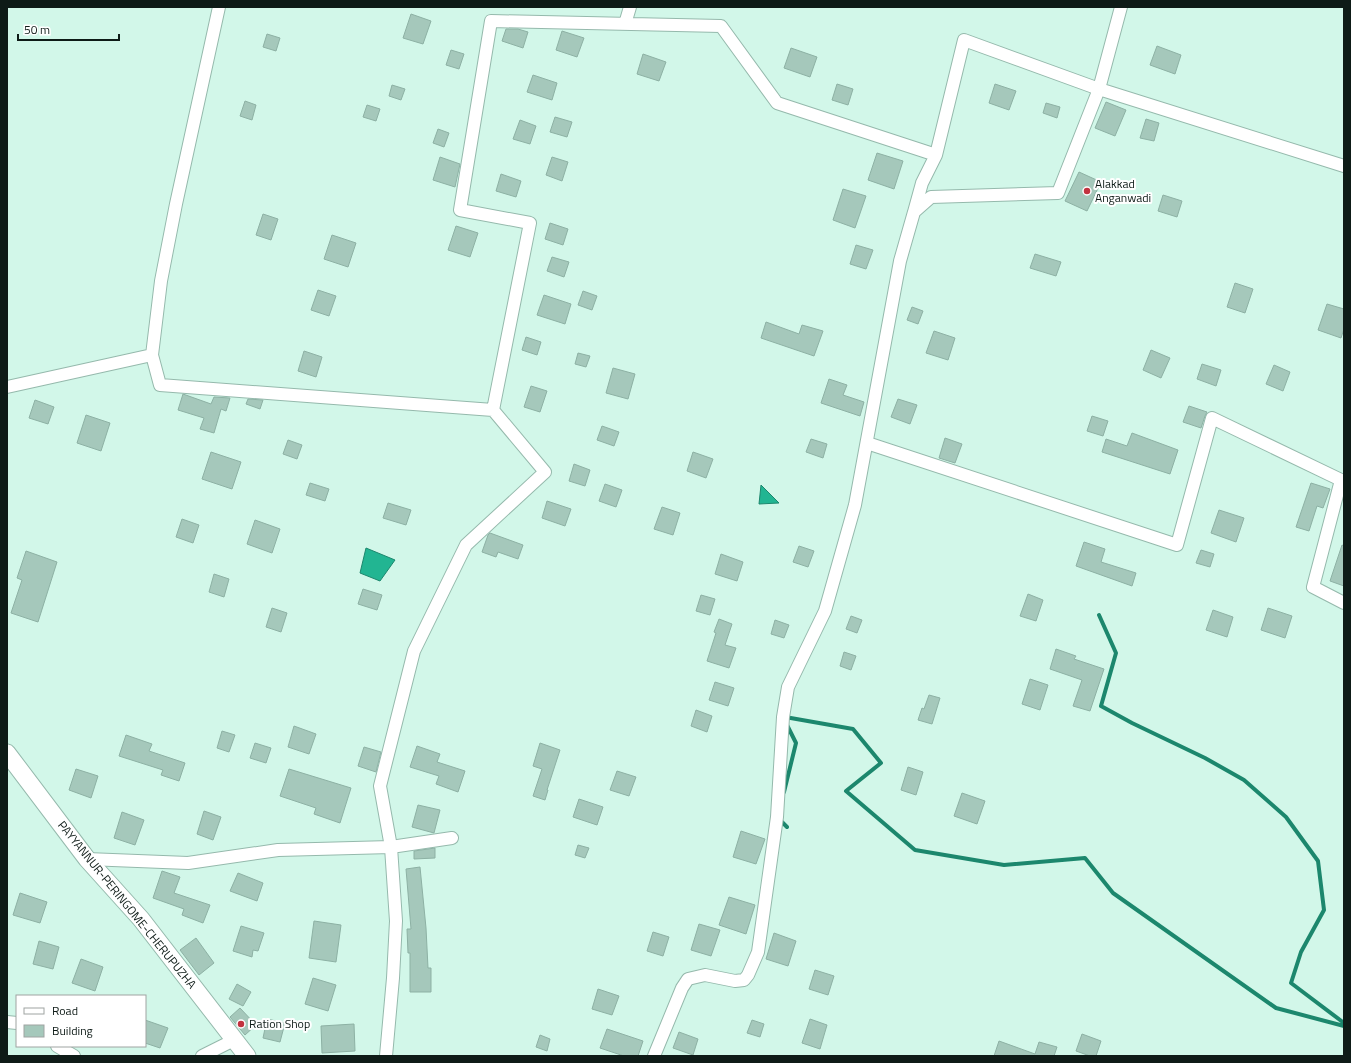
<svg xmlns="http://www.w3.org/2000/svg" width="1351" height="1063" font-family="'Titillium Web',sans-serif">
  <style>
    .water { fill: #22b592; stroke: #1c876d }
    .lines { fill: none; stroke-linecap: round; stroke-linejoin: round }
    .stream { stroke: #1c876d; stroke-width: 4 }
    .building { fill: #a5c8bb; stroke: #8db1a4 }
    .street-casing { stroke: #95b9ac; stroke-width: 14 }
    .secondary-casing { stroke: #95b9ac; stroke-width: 19 }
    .street { stroke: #fff; stroke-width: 12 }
    .secondary { stroke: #fff; stroke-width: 17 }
    .poi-dot { fill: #c2323f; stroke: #fff; stroke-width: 1.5 }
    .labels { text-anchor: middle; stroke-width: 4; stroke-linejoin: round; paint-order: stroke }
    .poi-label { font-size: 12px; fill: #0e1b17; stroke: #fff; text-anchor: start }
    .street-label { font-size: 12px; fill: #0e1b17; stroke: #fff }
  </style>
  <rect width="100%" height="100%" fill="#d2f7e9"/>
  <!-- water -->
  <path class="water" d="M761 485 779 503 759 504Z
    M366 548 395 560 380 581 360 573Z"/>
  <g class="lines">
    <!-- stream -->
    <path class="stream" d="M1099 615 1116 653 1101 706 1132 723 1205 758 1244 780 1286 817 1318 861 1324 910 1301 952 1291 983 1344 1023
      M785 717 853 729 881 763 846 791 915 850 1004 865 1085 858 1113 893 1276 1008 1344 1026
      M784 792 796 743 786 723
      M780 820 787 827"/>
  </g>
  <!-- building -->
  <path class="building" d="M411 14 431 21 423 44 403 38Z
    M506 29H518L528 32 523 48 502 41Z
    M562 31 584 38 577 57 556 50Z
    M267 34 280 38 276 51 263 47Z
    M1157 46 1181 55 1175 74 1150 65Z
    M791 48 817 57 810 77 784 68Z
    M451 50 464 54 459 69 446 65Z
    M643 54 666 62 659 81 637 74Z
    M533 75 557 83 552 100 527 92Z
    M837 84 853 89 848 105 832 100Z
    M995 84 1016 91 1009 110 989 103Z
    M392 85 405 89 401 100 389 96Z
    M245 101 256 105 252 120 240 116Z
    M1106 102 1126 110 1115 136 1095 128Z
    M1046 103 1060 107 1057 118 1043 113Z
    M367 105 380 109 376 121 363 117Z
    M555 117 572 122 567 137 550 132Z
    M1146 119 1159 123 1154 141 1140 138Z
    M520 120 536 126 530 144 513 139Z
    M438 129 449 133 444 147 433 143Z
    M877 153 903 161 894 189 868 180Z
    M440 157 460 164 455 187 433 180Z
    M552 157 568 162 562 181 546 175Z
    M1079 172 1101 182 1087 211 1065 201Z
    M501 174 521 181 516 197 496 191Z
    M843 189 866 196 855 228 833 220Z
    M1163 195 1182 201 1177 217 1158 211Z
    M263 214 278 219 271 240 256 235Z
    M550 223 568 229 563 245 545 239Z
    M456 226 478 233 470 257 448 250Z
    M332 235 356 243 348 267 324 259Z
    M856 245 873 250 866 269 850 264Z
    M1035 254 1061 262 1056 276 1030 268Z
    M552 257 569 262 564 277 547 271Z
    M1235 283 1253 289 1245 313 1227 307Z
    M318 290 336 296 329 316 311 310Z
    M583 291 597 296 592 310 578 305Z
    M544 295 571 304 565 324 537 315Z
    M1327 304 1344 309V329L1341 338 1318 330Z
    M912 307 923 311 918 324 907 320Z
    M766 322 799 334 802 325 823 331 814 356 761 338Z
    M934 331 955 338 948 360 926 353Z
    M526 337 541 342 537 355 522 350Z
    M1151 350 1170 358 1161 378 1143 370Z
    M304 351 322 357 316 377 298 371Z
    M578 353 590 356 586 367 575 364Z
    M1202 364 1221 370 1216 386 1197 379Z
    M1274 365 1290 372 1283 391 1266 384Z
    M613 368 635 374 628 399 606 393Z
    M829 379 847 385 843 395 864 402 860 416 821 403Z
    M531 386 547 391 540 412 524 407Z
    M183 394 211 404 214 397 230 398 226 411 221 409 214 433 200 429 204 418 178 410Z
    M248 399 263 400 260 409 246 404Z
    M898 399 917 405 910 424 891 417Z
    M35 400 54 407 48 424 29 418Z
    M1189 406 1207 412 1205 416 1201 428 1183 422Z
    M86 415 110 423 101 451 77 443Z
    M1092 416 1108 421 1103 436 1087 431Z
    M602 426 619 432 614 446 597 440Z
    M1132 433 1178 450 1170 474 1102 452 1106 439 1127 446Z
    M945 438 962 444 955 463 939 458Z
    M811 439 827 444 823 458 806 452Z
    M288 440 302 445 297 459 283 454Z
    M211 452 241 462 232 489 202 479Z
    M693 452 713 459 706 478 687 471Z
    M574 464 590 470 585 486 569 481Z
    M310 483 329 489 325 501 306 495Z
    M1311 483 1330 489 1323 508 1317 506 1309 531 1296 527Z
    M605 484 622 490 616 507 599 501Z
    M547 501 571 509 565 526 542 518Z
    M388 503 411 510 406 525 383 518Z
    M662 507 680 513 673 535 654 529Z
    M1219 510 1244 518 1236 542 1211 533Z
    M182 519 199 525 193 543 176 537Z
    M255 520 280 529 272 553 247 544Z
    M490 533 523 545 518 559 498 552 496 557 482 552 488 535Z
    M1084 542 1105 549 1101 562 1136 573 1132 586 1076 566Z
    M1342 545 1344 546V586L1330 581Z
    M799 546 814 551 808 567 793 562Z
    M1201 550 1214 554 1210 567 1196 563Z
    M26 551 57 562 38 622 11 613 22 580 17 578Z
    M721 554 743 562 737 581 715 574Z
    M214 574 229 579 224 597 209 592Z
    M363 589 382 595 377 610 358 604Z
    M1028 594 1043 600 1036 621 1020 616Z
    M701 595 715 599 710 615 696 611Z
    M272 608 287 613 281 632 266 627Z
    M1268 608 1292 616 1285 638 1261 630Z
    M1213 610 1233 617 1227 637 1206 630Z
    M851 616 862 620 857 633 846 629Z
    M719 619 732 624 725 645 736 648 729 668 707 661 716 633 714 632Z
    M775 620 789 625 784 638 771 634Z
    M1056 649 1076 656 1074 659 1104 669 1090 711 1073 706 1082 680 1050 669Z
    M844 652 856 656 851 670 840 666Z
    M1030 679 1048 685 1040 710 1022 704Z
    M715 682 734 688 728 706 709 700Z
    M929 695 940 698 932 724 918 720 922 708 924 709Z
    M696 710 712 716 707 732 691 726Z
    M294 726 316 734 309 754 288 747Z
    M222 731 235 735 229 752 217 748Z
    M126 735 152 744 149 751 185 763 179 781 161 775 163 770 119 756Z
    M255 743 271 748 266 763 250 758Z
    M540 743 560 750 547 790H548L545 800 533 796 542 769 533 766Z
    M417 746 440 754 437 762 465 771 458 792 436 784 439 776 410 767Z
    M364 747 381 752 376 772 358 766Z
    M908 767 923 772 916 795 901 790Z
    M76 769 98 776 91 798 69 790Z
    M289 769 351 788 340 823 314 814 316 808 280 796Z
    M617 771 636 777 629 796 610 790Z
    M962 793 985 801 977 824 954 816Z
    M579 799 603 807 597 825 573 817Z
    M418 805 440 810 434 833 412 827Z
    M204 811 221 817 213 840 197 834Z
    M122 812 144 820 135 845 114 838Z
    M741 831 765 839 756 864 733 857Z
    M578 845 589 848 585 858 575 855Z
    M435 848V858L414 859V851Z
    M420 867 426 928 428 968H431V992H410V953H408L407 929H411L406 869Z
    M162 871 180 877 174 893 210 905 203 923 182 915 184 909 153 898Z
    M238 873 263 883 257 901 230 891Z
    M20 893 47 902 40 923 13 915Z
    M729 897 755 905 746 934 719 925Z
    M314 921 341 925 336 962 309 958Z
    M699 924 720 930 711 956 691 950Z
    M241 926 264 933 258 951 253 950 252 957 233 951Z
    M653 932 669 937 663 956 647 951Z
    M774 933 796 941 788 966 766 959Z
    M196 938 214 963 199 975 180 950Z
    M39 941 59 947 53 969 33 964Z
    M81 959 103 967 95 991 72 983Z
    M815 970 834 976 828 995 809 989Z
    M313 978 336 985 328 1011 305 1004Z
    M237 984 251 992 243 1006 229 999Z
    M598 989 619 996 612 1015 592 1009Z
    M240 1008 256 1025 245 1035 230 1017Z
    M267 1019 285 1023 280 1042 263 1038Z
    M810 1019 827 1025 820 1049 802 1043Z
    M145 1020 168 1028 160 1048 145 1043Z
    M752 1020 764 1024 760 1037 747 1033Z
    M354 1024 355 1051 322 1053 321 1026Z
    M607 1029 643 1041 638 1056H624L600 1048Z
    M679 1032 698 1039 693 1055 673 1048Z
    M1082 1034 1101 1041 1096 1056H1090L1076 1051Z
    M540 1035 550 1039 547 1051 536 1047Z
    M999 1041 1035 1054 1039 1042 1057 1047 1054 1056H994Z"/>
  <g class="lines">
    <!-- street casing -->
    <g class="street-casing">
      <path id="street" d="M219 7 176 204 161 281 152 355 160 385 493 410 545 472 466 545 414 651 380 786 391 847 396 921 393 978 386 1056
        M625 24 630 7
        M914 212 922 183 936 155
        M7 387 152 355
        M493 410 530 223 460 210 491 21 721 26 777 103 936 155 964 40 1099 89 1344 166
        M867 443 1177 545 1212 418 1341 480 1313 587 1344 603
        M87 859 188 863 278 850 391 847 452 838
        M7 1022 17 1023
        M57 1046 74 1056
        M202 1056 234 1040
        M654 1056 682 988 688 979 705 975 735 981 744 980 748 975 758 952 777 817 783 717 788 687 825 611 855 505 900 261 914 212 931 197 1058 193 1099 89 1121 7"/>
    </g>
    <!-- secondary casing -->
    <g class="secondary-casing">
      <path id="secondary" d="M7 753 87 859 141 919 247 1056"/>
    </g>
    <!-- street -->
    <use href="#street" class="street"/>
    <!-- secondary -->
    <use href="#secondary" class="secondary"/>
  </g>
  <!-- markers -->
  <g class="poi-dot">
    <circle cx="1087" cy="191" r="4"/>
    <circle cx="241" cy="1024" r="4"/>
  </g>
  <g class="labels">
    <!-- poi labels -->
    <g class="poi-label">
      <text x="1095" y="188">Alakkad<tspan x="1095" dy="14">Anganwadi</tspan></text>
      <text x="249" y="1028">Ration Shop</text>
    </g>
    <!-- street labels -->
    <g class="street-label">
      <text transform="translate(127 905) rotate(51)" y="4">PAYYANNUR-PERINGOME-CHERUPUZHA</text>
    </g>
  </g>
  <!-- border -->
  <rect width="1351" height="1063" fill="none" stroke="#0e1b17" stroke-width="16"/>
  <!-- legend -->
  <rect x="16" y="995" width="130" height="52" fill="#ffffff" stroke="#9fa4a2"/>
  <rect x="24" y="1008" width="20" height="6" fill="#ffffff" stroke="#9fa4a2"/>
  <text x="52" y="1015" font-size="12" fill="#0e1b17">Road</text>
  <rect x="24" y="1025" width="20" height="12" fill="#a5c8bb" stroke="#9fa4a2"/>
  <text x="52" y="1035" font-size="12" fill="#0e1b17">Building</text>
  <!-- scale -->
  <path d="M18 34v6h101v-6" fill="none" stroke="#0e1b17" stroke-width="2"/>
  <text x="24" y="34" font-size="12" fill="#0e1b17" stroke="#ffffff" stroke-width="3" paint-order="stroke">50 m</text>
</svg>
